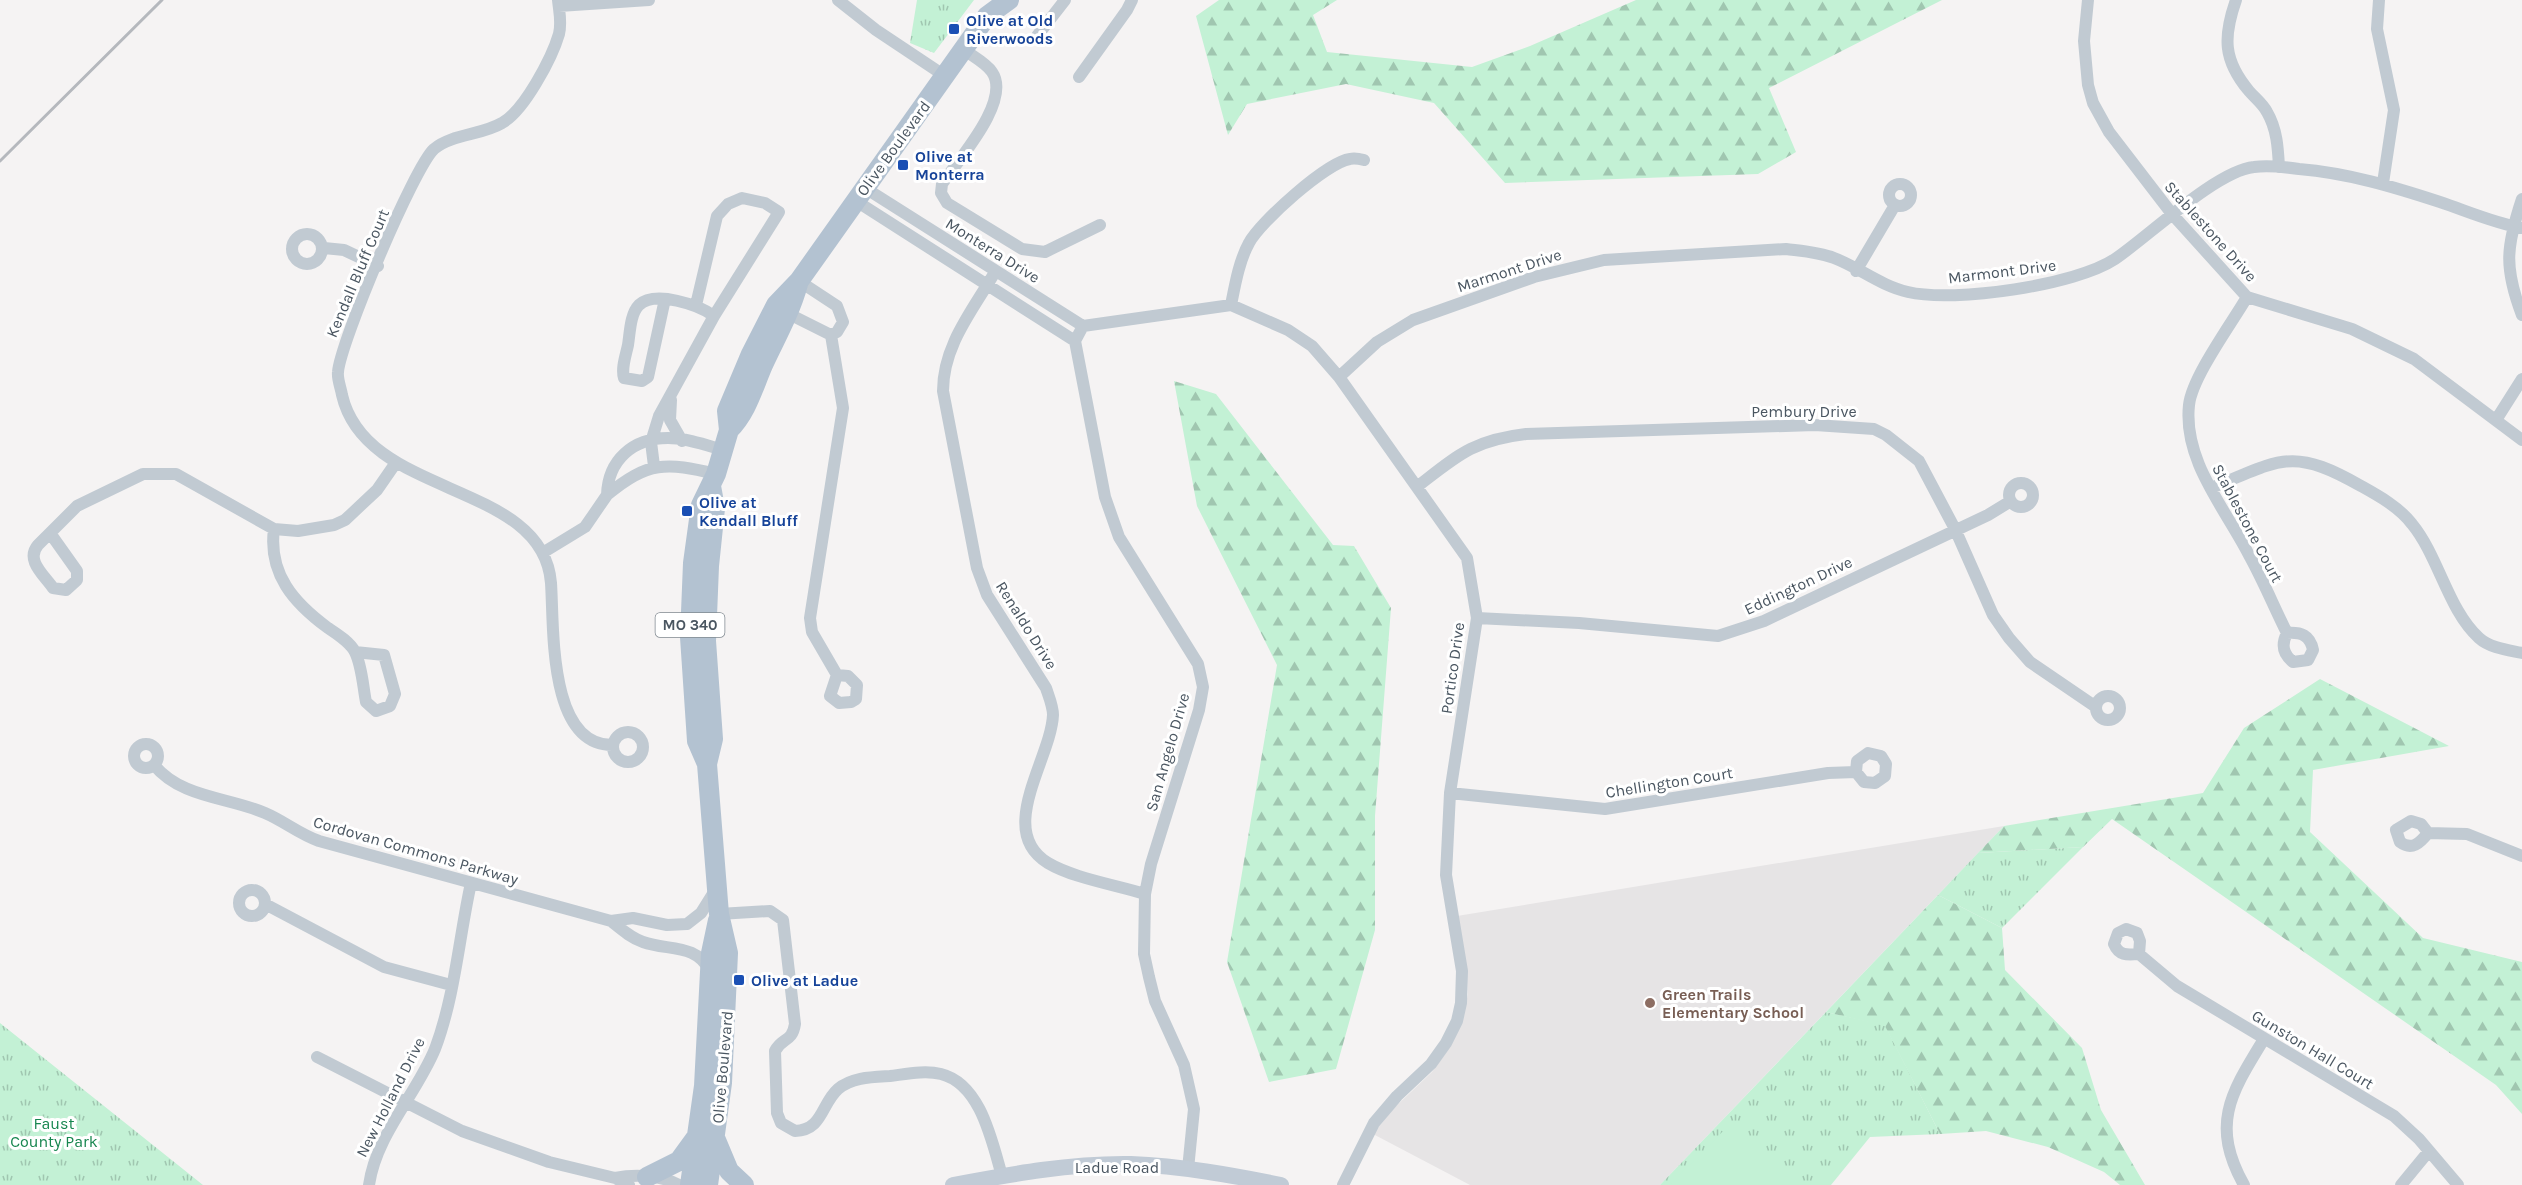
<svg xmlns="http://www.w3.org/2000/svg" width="2522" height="1185" font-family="Karla,sans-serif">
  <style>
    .education { fill: #e6e4e5 }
    .grass { fill: url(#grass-tufts) }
    .forest { fill: url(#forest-firs) }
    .pitch { fill: #c3f1d5 }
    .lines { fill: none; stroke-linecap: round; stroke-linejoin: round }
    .minor { stroke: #c1cad2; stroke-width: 12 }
    .secondary { stroke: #c1cbd6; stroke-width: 16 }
    .primary { stroke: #b3c2d1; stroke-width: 20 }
    .rail { stroke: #b5b8bd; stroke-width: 3 }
    .transit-dot { fill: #1a4fb4; stroke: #fff; stroke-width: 2 }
    .education-dot { fill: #8d6e63; stroke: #fff; stroke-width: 2 }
    .labels { text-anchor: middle; stroke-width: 6; stroke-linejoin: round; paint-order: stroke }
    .shield { fill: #fff; stroke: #808990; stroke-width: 1.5 }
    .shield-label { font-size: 15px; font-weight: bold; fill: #4a5661 }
    .transit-label { font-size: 16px; font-weight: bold; fill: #164399; stroke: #fff; text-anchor: start }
    .street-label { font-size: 16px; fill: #4a5661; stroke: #fff }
    .education-label { font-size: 16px; font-weight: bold; fill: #785e54; stroke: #fff; text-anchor: start }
    .park-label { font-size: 16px; fill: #17864f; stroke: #fff }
  </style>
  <defs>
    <pattern id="grass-tufts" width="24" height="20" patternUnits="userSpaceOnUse" patternTransform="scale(1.5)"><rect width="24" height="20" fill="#c3f1d5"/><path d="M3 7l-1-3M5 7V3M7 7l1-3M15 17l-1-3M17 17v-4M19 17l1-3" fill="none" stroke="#a0c6b0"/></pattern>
    <pattern id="forest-firs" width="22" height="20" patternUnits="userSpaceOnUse" patternTransform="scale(1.5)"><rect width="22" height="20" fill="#c3f1d5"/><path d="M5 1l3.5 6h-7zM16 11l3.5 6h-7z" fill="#a0c6b0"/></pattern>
  </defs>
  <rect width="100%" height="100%" fill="#f5f3f3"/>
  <!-- education -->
  <path class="education" d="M2004 826 1660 1185H1470L1373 1134 1393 1109 1432 1072 1445 1054 1464 1013 1468 994 1467 971 1457 916Z"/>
  <!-- grass -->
  <path class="grass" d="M917 0H974L934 53 910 43Z
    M2083 847 2002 928 1938 895 1978 853Z
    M1826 1012 1885 1025 1940 1134 1870 1137 1831 1185H1660Z
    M0 1023 203 1185H0Z"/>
  <!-- forest -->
  <path class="forest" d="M1219 0H1337L1313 15 1327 52 1472 67 1530 46 1636 0H1942L1769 88 1796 152 1758 174 1505 183 1434 103 1346 84 1247 104 1228 135 1196 16Z
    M1174 381 1216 394 1333 545 1354 546 1391 608 1375 816V930L1336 1069 1269 1082 1227 962 1277 665 1197 506Z
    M2320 679 2449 746 2313 770 2310 832 2423 938 2522 962V1114L2496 1085 2112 819 2083 847 1978 853 2004 826 2203 793 2244 728Z
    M1938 895 2002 928 2005 970 2082 1048 2101 1110 2145 1185H2120L2104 1172 2048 1147 1986 1131 1940 1134 1885 1026 1826 1012Z"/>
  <!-- pitch -->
  <path class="pitch" d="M1729 1125 1782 1178 1775 1185H1670Z"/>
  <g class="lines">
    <!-- minor -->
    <path class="minor" d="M558 0C559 11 562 22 559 34 552 58 524 111 502 123 482 135 452 134 434 149 414 167 340 343 338 372 337 379 341 388 342 395 366 499 543 480 551 583 554 627 548 745 612 745
      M838 0 876 30 945 76
      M2088 0 2084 41 2088 85 2093 103 2109 132 2172 214 2247 297 2352 329 2414 359 2522 440
      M2236 0C2223 37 2223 60 2249 91 2255 98 2263 104 2267 112 2277 129 2278 148 2279 167
      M2379 0 2377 29 2394 110 2383 183
      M559 6 649 0
      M1037 36 1065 0
      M963 49C972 56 986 63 992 72 1012 101 958 160 942 184L941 193 947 203 1022 249 1045 252 1100 225
      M1079 77 1127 10 1132 0
      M1889 195a11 11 0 1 1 22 0a11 11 0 1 1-22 0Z
      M865 188 1083 326 1231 305 1288 330 1312 346 1339 377 1467 558 1477 618 1450 793 1446 875 1462 971 1461 1003 1457 1021 1446 1043 1431 1064 1397 1096 1374 1123 1343 1185
      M2522 199C2506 247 2504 268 2522 315
      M856 201 1075 341
      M292 249a15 15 0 1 1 30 0a15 15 0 1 1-30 0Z
      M324 248 344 250 378 266
      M1856 271 1895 205
      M995 272C973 310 943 345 943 391L977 568 987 595 1046 688C1049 697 1053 706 1053 715 1051 759 995 831 1048 863 1073 878 1116 885 1145 894
      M2247 297C2232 323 2192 377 2189 405 2183 461 2225 508 2249 555 2263 580 2274 607 2287 633 2301 632 2310 635 2313 650L2308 660 2293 662C2283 654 2281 645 2287 633
      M665 299 648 377 642 381 624 378C621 368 626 355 628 345 630 333 630 314 639 305 655 290 699 305 714 316
      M1231 305C1235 285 1239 261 1249 243 1260 222 1327 162 1350 159 1354 158 1360 159 1364 160
      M789 314 831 335 837 332 843 322 837 306 799 281
      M1083 326 1075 341 1105 497 1119 537 1198 664 1203 687 1199 710 1151 864 1145 894 1144 954 1149 977 1155 1001 1184 1065 1194 1109 1188 1169
      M831 335 843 408 810 618 812 632 837 675 830 696 839 703 851 702 856 699 857 685 848 676 837 675
      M1339 377 1377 342 1413 320 1534 277 1604 260 1786 249C1802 251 1819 252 1834 258 1860 268 1881 286 1908 292 1955 303 2076 285 2115 259 2149 236 2216 171 2254 167 2269 165 2285 167 2299 169 2348 173 2394 187 2440 202 2467 211 2494 223 2522 228
      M671 400 670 420 682 441
      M2496 420 2522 379
      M654 466 651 442 659 416 714 316 779 212 765 203 742 198 728 204 717 216 696 305
      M716 474C666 462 648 461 607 495 608 460 633 438 668 438 686 438 706 445 723 450
      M2009 495a12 12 0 1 1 24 0a12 12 0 1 1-24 0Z
      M1418 486C1458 455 1474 440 1526 434L1815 425 1874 429 1886 435 1919 461 1955 529 1993 615 2009 638 2030 662 2096 707
      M2211 488C2280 460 2291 446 2361 486 2379 496 2399 507 2412 524 2439 557 2448 610 2479 638 2490 648 2508 650 2522 653
      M274 529C268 574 294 603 328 628 337 634 350 642 355 652 362 666 363 687 366 702L376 711 390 706 395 694 384 655 355 652
      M50 533 77 571V580L66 590 53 588C44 575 25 560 38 545L77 506 143 474H176L274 529 298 531 334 525 345 520 377 490 395 464
      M544 552 585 527 607 495
      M1477 618 1579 623 1718 636 1764 621 1988 515 2011 501
      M2096 708a12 12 0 1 1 24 0a12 12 0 1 1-24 0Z
      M613 747a15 15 0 1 1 30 0a15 15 0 1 1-30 0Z
      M134 756a12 12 0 1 1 24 0a12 12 0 1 1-24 0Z
      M154 765C181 798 228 797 265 813 284 821 299 834 319 841L611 921 633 918 667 925 687 924 701 913 716 889
      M1450 793 1605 809 1828 773 1856 772 1857 761 1868 753 1881 756 1886 764 1885 776 1875 783 1864 782 1856 772
      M2428 833 2421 824 2411 821 2396 830 2400 842C2412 851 2420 843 2428 833L2467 834 2522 856
      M239 903a13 13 0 1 1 26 0a13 13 0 1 1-26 0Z
      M265 904 384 967 451 985
      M719 914 770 911 783 920 795 1024C792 1043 782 1037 775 1051L777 1113 781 1123 795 1131C823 1130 821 1104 838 1089 852 1077 873 1077 890 1076 906 1074 925 1070 941 1074 981 1084 992 1142 1002 1176
      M611 921C621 929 631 938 643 942 668 951 696 943 710 971
      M2139 954 2140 941 2137 933 2126 929 2118 933 2114 944C2119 956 2127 955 2139 954L2177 986 2394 1116 2419 1139 2458 1185
      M317 1057 462 1131 549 1162 615 1178 629 1185
      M615 1178C635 1174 661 1175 679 1185
      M369 1185C376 1135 416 1095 435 1049 455 996 459 937 471 883
      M2244 1185C2210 1124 2231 1093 2264 1039
      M2401 1185 2429 1151"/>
    <!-- secondary -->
    <path class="secondary" d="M953 1185C1012 1174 1071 1163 1131 1164 1181 1166 1231 1175 1281 1185"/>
    <!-- primary -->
    <path class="primary" d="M729 430C747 412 753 388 763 365 776 337 790 313 798 284
      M707 764 697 741 690 637 693 563 701 505 716 474 729 430 727 411 751 354 776 305 799 281 987 16 1009 0
      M716 1140 729 1171 744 1185
      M647 1177 679 1161 695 1139
      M690 1185 704 1086 711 953 718 920
      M708 1185 722 1083 728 953 719 914 707 764 713 739 706 641 709 566 715 508 711 486"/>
    <!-- rail -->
    <path class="rail" d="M0 161 162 0"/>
  </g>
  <!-- markers -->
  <g class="transit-dot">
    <rect x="948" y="23" width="12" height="12" rx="3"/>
    <rect x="897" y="159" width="12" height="12" rx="3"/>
    <rect x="681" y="505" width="12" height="12" rx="3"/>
    <rect x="733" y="974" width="12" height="12" rx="3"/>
  </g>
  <circle class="education-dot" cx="1650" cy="1003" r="6"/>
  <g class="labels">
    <!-- shield labels -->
    <rect class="shield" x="655.5" y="613" width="69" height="24" rx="4.5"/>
    <g class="shield-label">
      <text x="690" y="630">MO 340</text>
    </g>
    <!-- transit labels -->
    <g class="transit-label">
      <text x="966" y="26">Olive at Old<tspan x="966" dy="18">Riverwoods</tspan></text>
      <text x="915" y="162">Olive at<tspan x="915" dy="18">Monterra</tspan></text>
      <text x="699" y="508">Olive at<tspan x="699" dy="18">Kendall Bluff</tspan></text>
      <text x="751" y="986">Olive at Ladue</text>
    </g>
    <!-- street labels -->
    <g class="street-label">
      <text transform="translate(893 148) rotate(-54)" y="6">Olive Boulevard</text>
      <text transform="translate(2211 231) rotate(48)" y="6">Stablestone Drive</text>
      <text transform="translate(993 250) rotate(32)" y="6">Monterra Drive</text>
      <text transform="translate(1509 270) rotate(-18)" y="6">Marmont Drive</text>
      <text transform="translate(2002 271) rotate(-7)" y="6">Marmont Drive</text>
      <text transform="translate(357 273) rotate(-67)" y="6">Kendall Bluff Court</text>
      <text x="1804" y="417">Pembury Drive</text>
      <text transform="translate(2248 523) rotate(62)" y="6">Stablestone Court</text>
      <text transform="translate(1798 585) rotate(-25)" y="6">Eddington Drive</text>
      <text transform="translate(1027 625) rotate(58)" y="6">Renaldo Drive</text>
      <text transform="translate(1452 668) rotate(-82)" y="6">Portico Drive</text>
      <text transform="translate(1167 752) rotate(-74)" y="6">San Angelo Drive</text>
      <text transform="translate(1669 782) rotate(-9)" y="6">Chellington Court</text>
      <text transform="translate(416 850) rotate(16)" y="6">Cordovan Commons Parkway</text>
      <text transform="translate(2313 1049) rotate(31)" y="6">Gunston Hall Court</text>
      <text transform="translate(722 1067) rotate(-85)" y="6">Olive Boulevard</text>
      <text transform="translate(390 1097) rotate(-63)" y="6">New Holland Drive</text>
      <text x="1117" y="1173">Ladue Road</text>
    </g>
    <!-- education labels -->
    <g class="education-label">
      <text x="1662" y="1000">Green Trails<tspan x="1662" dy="18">Elementary School</tspan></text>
    </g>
    <!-- park labels -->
    <g class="park-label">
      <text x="54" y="1129">Faust<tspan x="54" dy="18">County Park</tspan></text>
    </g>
  </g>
</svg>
